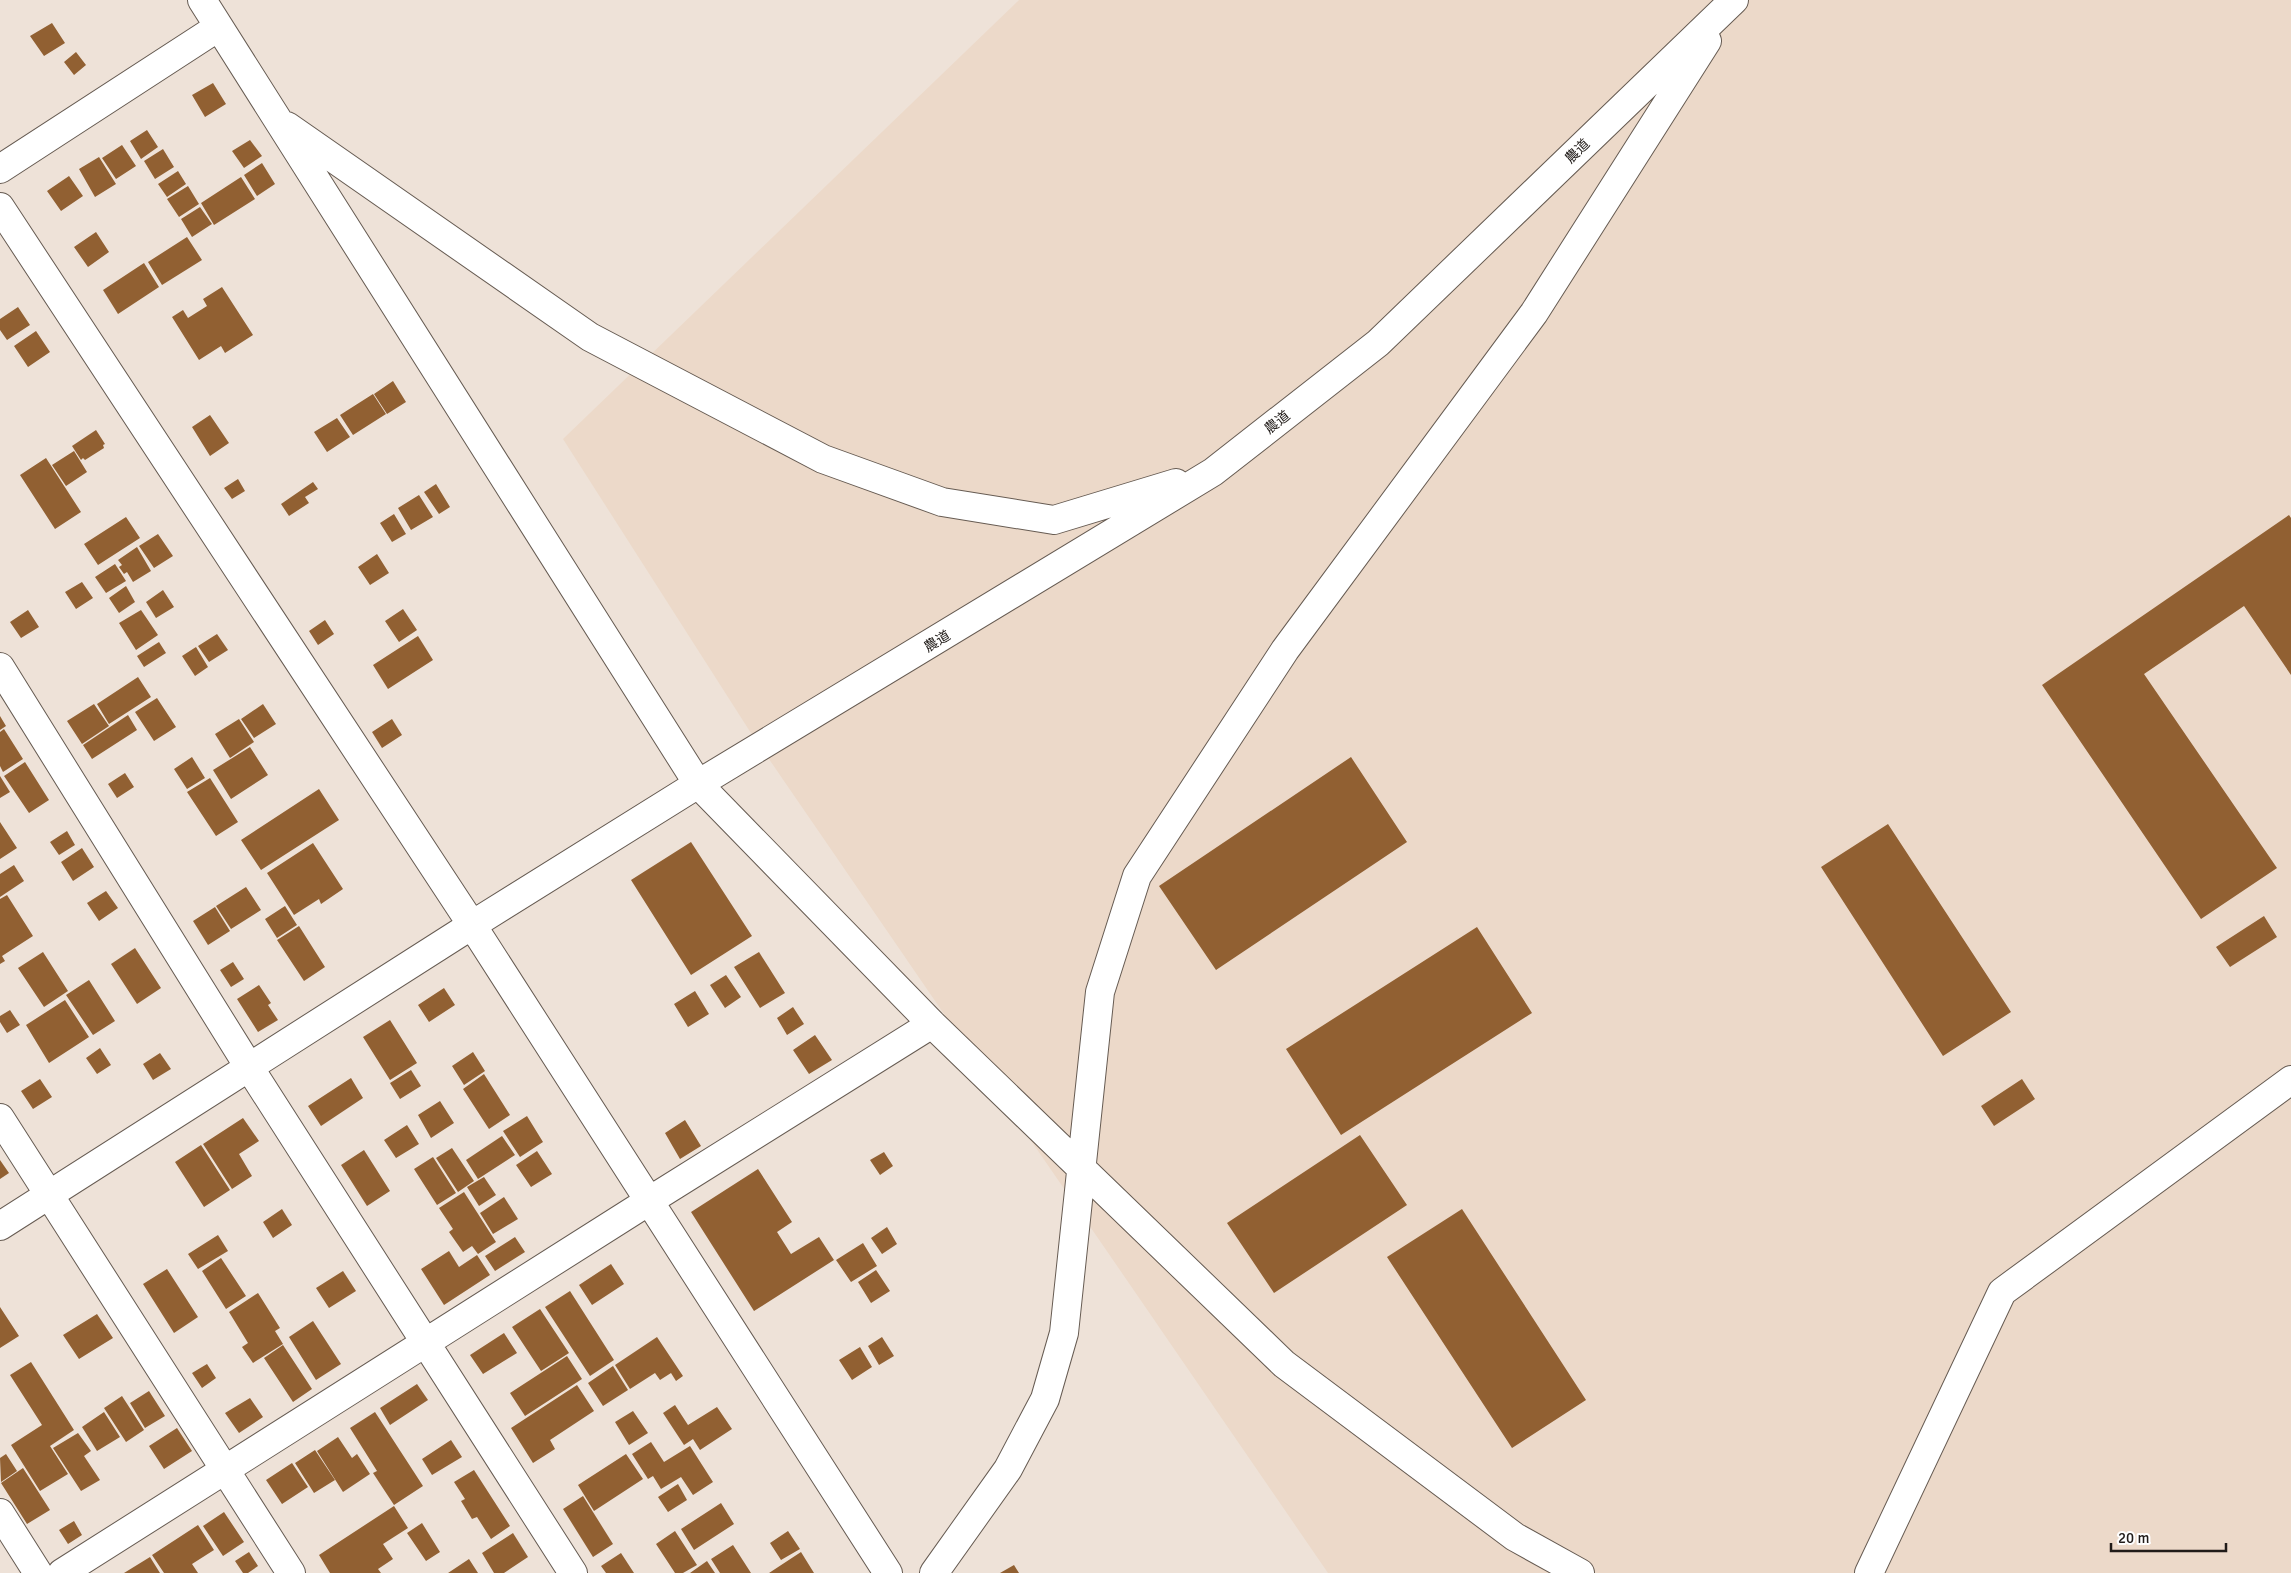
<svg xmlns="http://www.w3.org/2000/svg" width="2291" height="1573" font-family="Signika,'Noto Sans SC',sans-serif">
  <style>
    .built { fill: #ecd9c9 }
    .building { fill: #916032 }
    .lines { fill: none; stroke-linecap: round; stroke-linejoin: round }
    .minor-casing { stroke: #665b52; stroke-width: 30 }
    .minor { stroke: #fff; stroke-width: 28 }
    .labels { text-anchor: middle; stroke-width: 4.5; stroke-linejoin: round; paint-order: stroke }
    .street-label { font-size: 14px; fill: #201b18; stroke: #fff }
  </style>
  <rect width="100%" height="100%" fill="#eee2d8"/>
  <!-- built -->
  <path class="built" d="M1019 0H2291V1573H1328L749 730 563 439Z"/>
  <!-- building -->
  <path class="building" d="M52 23 65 43 44 56 30 36Z
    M76 52 86 65 74 75 64 62Z
    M213 83 226 104 205 117 192 95Z
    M147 130 158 147 141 159 130 141Z
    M250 140 262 156 244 168 232 151Z
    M122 145 136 166 116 179 102 158Z
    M163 149 174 167 155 179 144 161Z
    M99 157 116 184 95 197 79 169Z
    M262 163 275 184 257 196 244 175Z
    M178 171 186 184 167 197 158 184Z
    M69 176 83 196 61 211 47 191Z
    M241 177 255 199 214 225 201 203Z
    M188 186 199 204 179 217 167 199Z
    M200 207 212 224 192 237 181 219Z
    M96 232 109 252 88 267 74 247Z
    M187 237 202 260 162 285 148 262Z
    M144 263 159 287 118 314 103 290Z
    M222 287 253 335 225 353 221 346 199 360 172 317 183 310 188 318 207 306 203 299Z
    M18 307 30 325 7 340 0 330V319Z
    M36 331 50 352 28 367 14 346Z
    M393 381 406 402 387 414 374 394Z
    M373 394 386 414 353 435 340 415Z
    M210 415 229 443 210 456 192 427Z
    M337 418 350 437 327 452 314 432Z
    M96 430 105 444 103 445 104 448 85 460 83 458 81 460 72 446Z
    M74 451 87 472 66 486 52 465Z
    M46 458 81 512 55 529 20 475Z
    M238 479 245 491 232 499 224 488Z
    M313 482 318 489 305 497 309 503 289 516 281 504Z
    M436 484 450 507 439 514 424 492Z
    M419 495 433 517 411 530 398 508Z
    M394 514 406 534 392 542 380 523Z
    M2289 515 2291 518V675L2244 606 2144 674 2277 868 2201 919 2042 685Z
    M126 517 140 538 98 565 84 544Z
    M158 534 173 556 154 568 139 546Z
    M137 547 151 571 133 582 127 572 124 574 119 567 122 565 118 560Z
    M377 554 389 573 370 585 358 567Z
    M115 564 126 581 106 593 95 577Z
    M82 582 93 598 76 609 65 592Z
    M126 586 135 602 119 613 109 598Z
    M163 590 174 607 156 618 146 602Z
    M403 609 417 630 399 642 385 621Z
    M28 610 39 627 21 638 10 622Z
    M141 610 158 635 136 650 119 623Z
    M325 620 334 634 318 645 309 631Z
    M217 634 228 650 209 662 198 646Z
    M418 636 433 660 388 689 373 665Z
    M159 642 166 653 144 667 137 656Z
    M196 647 208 667 195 676 182 656Z
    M138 677 151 697 109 724 97 704Z
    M157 698 176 727 154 741 135 712Z
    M94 704 109 726 82 744 67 721Z
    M263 704 276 724 254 738 241 719Z
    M128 715 137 730 92 759 83 745Z
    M0 716 6 726 0 730Z
    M239 719 254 742 230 758 215 734Z
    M392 719 402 735 382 748 372 732Z
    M4 729 23 759 3 772 0 766V732Z
    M250 747 268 775 231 799 213 770Z
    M192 757 205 778 187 789 174 769Z
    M1351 757 1407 842 1216 970 1159 886Z
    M25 762 49 800 29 813 4 776Z
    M125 773 134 787 117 798 108 784Z
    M0 776 10 792 0 798Z
    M210 778 238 822 216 836 187 792Z
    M319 789 339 820 261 870 241 840Z
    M0 822 17 848 0 859Z
    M1888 824 2011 1012 1943 1056 1821 867Z
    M67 831 75 845 59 855 50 842Z
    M691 842 752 936 691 975 631 880Z
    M313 843 343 889 321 904 319 899 294 915 267 873Z
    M82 848 94 867 73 881 61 862Z
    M14 865 24 881 0 897V874Z
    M246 887 261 910 231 929 216 906Z
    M106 891 118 908 99 921 87 903Z
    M7 895 33 936 2 956 5 961 0 964V899Z
    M285 906 297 925 277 938 265 919Z
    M215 907 230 931 208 945 193 921Z
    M2264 916 2277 937 2230 967 2216 947Z
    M299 926 325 967 304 981 277 940Z
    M1477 927 1532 1013 1341 1135 1286 1049Z
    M135 948 161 988 137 1004 111 964Z
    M43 952 68 991 44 1007 18 968Z
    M759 952 785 993 760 1008 734 967Z
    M233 962 244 979 231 987 220 970Z
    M726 975 741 997 725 1008 710 985Z
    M89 980 115 1021 93 1035 66 995Z
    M259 985 271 1003 268 1005 278 1020 258 1032 237 999Z
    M444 988 455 1005 429 1022 418 1005Z
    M695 991 709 1014 688 1027 674 1004Z
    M65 1000 89 1037 49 1063 26 1025Z
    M793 1007 804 1024 787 1035 777 1018Z
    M10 1010 20 1025 7 1033 0 1022V1016Z
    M390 1020 417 1063 390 1080 363 1037Z
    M815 1035 832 1060 809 1074 793 1050Z
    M100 1048 111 1065 97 1074 86 1058Z
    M473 1052 485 1071 464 1085 452 1066Z
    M160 1053 171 1069 153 1080 143 1064Z
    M411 1070 421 1086 400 1099 390 1083Z
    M484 1074 510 1115 489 1129 463 1089Z
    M351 1078 363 1098 321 1126 308 1106Z
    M40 1079 52 1097 33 1109 21 1091Z
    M2022 1079 2035 1099 1994 1126 1981 1106Z
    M440 1101 454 1123 431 1138 418 1115Z
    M527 1116 543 1142 520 1157 503 1131Z
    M243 1118 259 1141 239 1154 252 1176 232 1189 203 1144Z
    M685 1120 701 1146 680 1159 665 1133Z
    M407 1125 419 1144 396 1158 384 1140Z
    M1360 1135 1407 1205 1274 1293 1227 1223Z
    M502 1136 515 1155 478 1179 466 1160Z
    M201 1145 230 1190 204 1207 175 1162Z
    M452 1148 474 1181 458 1192 436 1158Z
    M364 1150 390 1191 367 1206 341 1165Z
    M537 1151 552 1174 531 1187 516 1165Z
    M884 1152 893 1166 880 1175 870 1160Z
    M433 1157 456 1193 437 1205 414 1169Z
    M0 1160 9 1173 0 1179Z
    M758 1169 792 1222 777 1232 791 1254 819 1237 834 1260 754 1311 691 1212Z
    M484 1177 496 1195 479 1206 467 1187Z
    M464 1192 496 1242 478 1254 472 1246 463 1252 449 1232 453 1229 439 1208Z
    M504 1197 518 1219 493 1234 480 1213Z
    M282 1209 292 1225 273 1238 263 1222Z
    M1462 1209 1586 1400 1512 1448 1387 1257Z
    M887 1227 897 1244 882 1254 871 1238Z
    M218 1235 228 1251 198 1269 188 1254Z
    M515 1237 525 1252 495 1271 485 1256Z
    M863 1243 877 1266 851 1282 836 1260Z
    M449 1251 459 1267 477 1255 490 1275 444 1305 421 1269Z
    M221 1258 246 1296 226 1309 202 1271Z
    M611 1264 624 1284 592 1305 579 1285Z
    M167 1269 198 1317 174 1333 143 1284Z
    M876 1270 890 1291 871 1303 858 1282Z
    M343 1271 356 1291 329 1308 316 1288Z
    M570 1291 614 1360 590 1376 545 1307Z
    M258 1293 280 1328 275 1331 283 1344 253 1363 242 1347 248 1343 229 1312Z
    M0 1307 19 1336 0 1348Z
    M540 1309 569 1353 541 1371 512 1327Z
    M97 1314 113 1338 79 1359 63 1335Z
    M313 1321 341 1364 316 1380 289 1337Z
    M504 1333 517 1353 483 1374 470 1355Z
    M657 1337 683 1376 676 1381 671 1373 660 1380 655 1373 630 1389 615 1365Z
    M882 1337 894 1356 879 1365 868 1346Z
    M283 1345 312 1389 293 1402 264 1358Z
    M860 1347 872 1367 852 1380 839 1360Z
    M567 1356 582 1379 525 1416 510 1393Z
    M31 1362 74 1430 50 1446 68 1474 40 1491 11 1445 42 1425 10 1375Z
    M207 1364 216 1378 202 1388 192 1373Z
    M613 1366 628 1390 603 1406 588 1383Z
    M417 1384 428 1400 390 1425 380 1408Z
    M577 1385 594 1411 550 1440 555 1449 533 1463 511 1428Z
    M149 1391 165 1416 145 1428 130 1403Z
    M122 1396 144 1430 126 1442 104 1408Z
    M250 1398 263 1417 239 1433 225 1413Z
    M675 1405 688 1425 717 1407 732 1429 700 1450 693 1439 684 1445 663 1413Z
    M633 1411 648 1433 629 1445 615 1422Z
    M104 1412 120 1437 97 1451 82 1427Z
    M375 1412 423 1486 394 1505 373 1473 377 1471 350 1428Z
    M177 1428 192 1451 164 1469 149 1446Z
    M78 1433 91 1451 84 1456 100 1480 81 1491 53 1448Z
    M338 1437 352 1458 357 1454 370 1474 343 1492 317 1451Z
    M451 1440 462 1457 432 1475 422 1459Z
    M651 1442 664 1462 690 1446 713 1482 693 1495 681 1477 661 1489 653 1476 648 1479 632 1454Z
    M315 1450 335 1480 314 1493 295 1463Z
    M6 1454 17 1471 1 1482 0 1458Z
    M626 1454 643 1479 594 1511 578 1485Z
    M292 1463 308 1487 282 1504 266 1480Z
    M23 1468 50 1510 27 1524 1 1483Z
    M474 1470 510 1526 491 1539 477 1517 472 1519 461 1501 465 1499 454 1482Z
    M678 1484 687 1500 668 1512 658 1497Z
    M583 1496 613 1544 593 1557 563 1509Z
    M721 1503 734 1524 694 1550 681 1529Z
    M394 1506 408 1528 383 1544 393 1559 378 1569 381 1573H330L319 1555Z
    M224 1512 244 1542 223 1556 203 1526Z
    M74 1521 82 1535 68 1544 59 1530Z
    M422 1523 440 1552 426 1561 407 1533Z
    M198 1525 214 1550 192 1564 198 1573H164L152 1555Z
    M675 1531 697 1565 683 1573H675L656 1544Z
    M788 1531 800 1549 781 1560 770 1543Z
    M513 1533 528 1557 504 1573H494L482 1553Z
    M733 1545 751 1573H720L711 1559Z
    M249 1552 258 1566 248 1573H243L235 1561Z
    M801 1552 814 1573H769Z
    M621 1553 634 1573H606L601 1566Z
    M150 1557 160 1573H124Z
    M469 1559 478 1573H448Z
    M707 1561 715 1573H690Z
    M1014 1565 1019 1573H1000Z"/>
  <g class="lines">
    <!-- minor casing -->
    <g class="minor-casing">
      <path id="minor" d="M202 0 698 784 932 1024 1284 1364 1515 1537 1580 1573
        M287 126 590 337 823 459 942 502 1054 520 1176 483
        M0 169 217 28
        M0 207 472 925 698 784 1213 472 1378 343 1734 0
        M0 667 249 1067 573 1573
        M0 1118 291 1573
        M0 1226 472 925 888 1573
        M0 1513 38 1573
        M62 1573 649 1201 932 1024
        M934 1573 1008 1469 1045 1399 1064 1333 1100 992 1137 876 1285 650 1534 313 1707 41
        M1869 1573 2002 1292 2291 1080"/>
    </g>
    <!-- minor -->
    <use href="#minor" class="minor"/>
  </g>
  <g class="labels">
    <!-- street labels -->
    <g class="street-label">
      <text transform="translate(1577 151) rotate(-44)" y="5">農道</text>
      <text transform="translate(1277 422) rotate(-38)" y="5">農道</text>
      <text transform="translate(937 641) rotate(-31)" y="5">農道</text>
    </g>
  </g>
  <!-- scale -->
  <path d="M2111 1543v8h115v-8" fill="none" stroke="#201b18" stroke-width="2.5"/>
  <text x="2118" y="1543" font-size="15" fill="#201b18" stroke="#ffffff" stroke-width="4" paint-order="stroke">20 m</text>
</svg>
